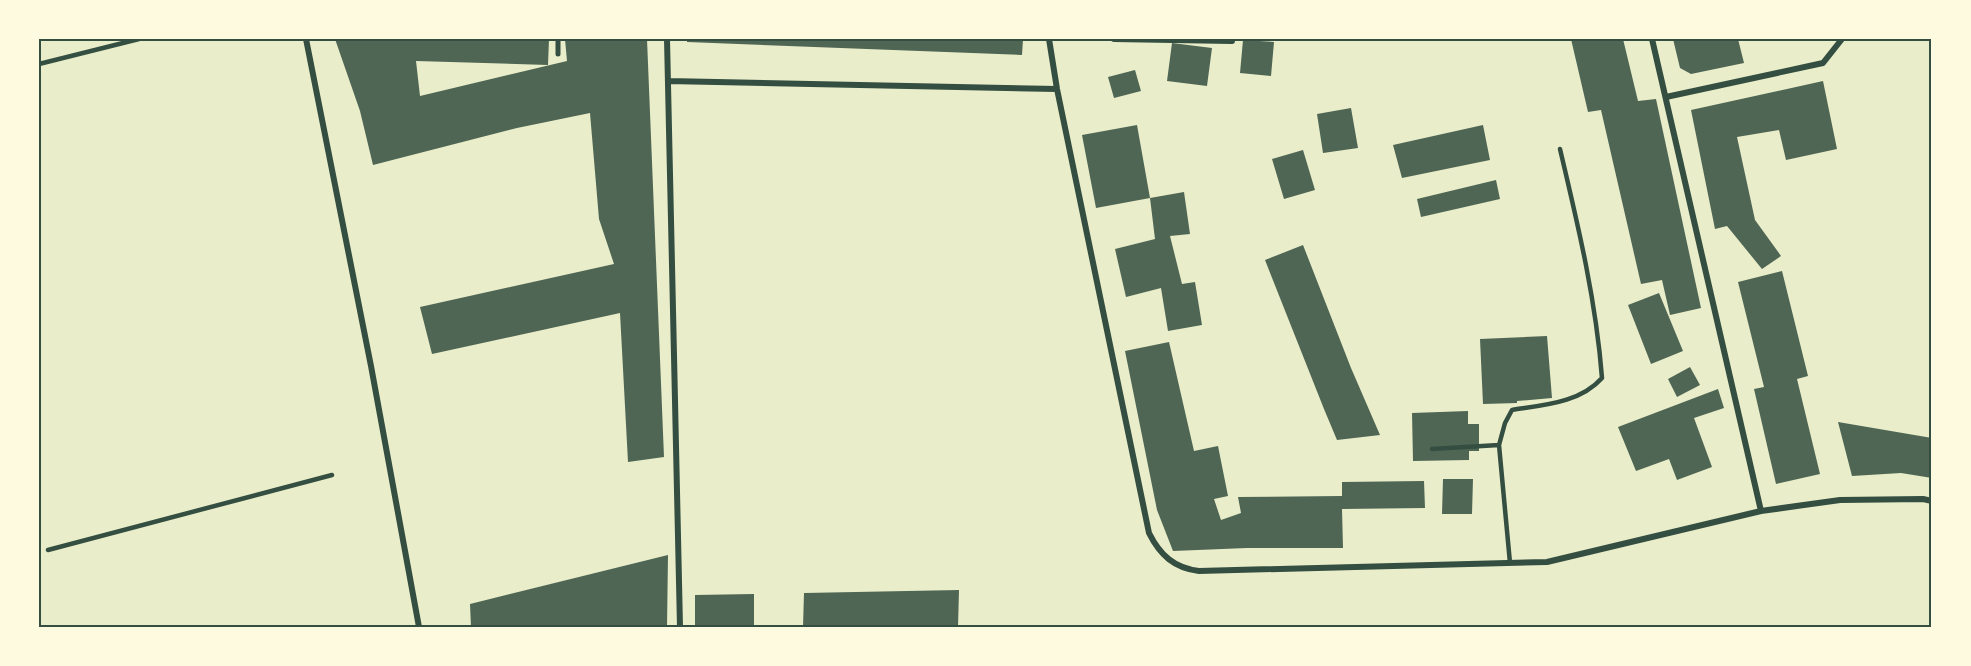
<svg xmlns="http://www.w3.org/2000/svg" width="1971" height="666" font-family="Ubuntu,sans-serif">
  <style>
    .building { fill: #4f6655 }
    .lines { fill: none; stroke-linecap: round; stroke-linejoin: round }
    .service { stroke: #344e41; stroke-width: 4.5 }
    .pedestrian { stroke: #344e41; stroke-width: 5 }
    .minor { stroke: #344e41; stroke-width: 6 }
    .neatline { fill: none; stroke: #344e41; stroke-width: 2 }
  </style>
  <rect width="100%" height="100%" fill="#e9edc9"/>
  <!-- building -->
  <path class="building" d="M335 39H549L548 65 416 61 420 96 567 61 565 39H647L664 457 628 462 620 313 432 354 420 307 614 264 599 219 590 113 517 128 373 165 360 111Z
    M687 39H1023L1022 55 687 42Z
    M1571 39H1623L1638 101 1656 99 1701 308 1670 315 1662 280 1641 284 1601 110 1588 112Z
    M1673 39H1738L1744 63 1691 74 1680 68Z
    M1243 40 1274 42 1271 76 1240 73Z
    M1172 43 1212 48 1207 86 1167 81Z
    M1135 70 1141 91 1114 98 1108 77Z
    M1823 81 1837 149 1786 160 1779 130 1737 137 1755 220 1781 256 1762 269 1727 226 1715 229 1691 110Z
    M1351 108 1358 148 1323 153 1317 114Z
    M1137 125 1150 198 1096 208 1082 135Z
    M1483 125 1490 160 1402 178 1393 145Z
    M1303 150 1315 190 1284 199 1272 159Z
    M1496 180 1500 199 1421 217 1417 199Z
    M1184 192 1190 234 1170 236 1182 284 1195 282 1202 325 1168 331 1161 288 1126 297 1115 249 1155 239 1150 198Z
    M1303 245 1351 368 1380 435 1337 440 1324 409 1265 260Z
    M1782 271 1808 376 1797 379 1820 474 1776 484 1754 389 1764 387 1738 282Z
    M1659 293 1683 351 1651 364 1628 305Z
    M1547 336 1552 398 1517 401V403L1483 404 1480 339Z
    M1169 342 1194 451 1218 446 1228 496 1214 499 1221 520 1241 513 1238 497 1342 496V482L1424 481 1425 508 1342 509 1343 548H1247L1173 551 1157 510 1125 351Z
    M1690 367 1700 385 1677 397 1668 379Z
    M1718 389 1724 408 1694 418 1712 467 1677 480 1669 459 1636 471 1618 427Z
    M1468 411V424H1479V451H1469V460L1413 461 1412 413Z
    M1838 422 1932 438V478L1901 473 1852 476Z
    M1443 479H1473L1472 514H1442Z
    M668 555 667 627H471L470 604Z
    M959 590 958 627H803L804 593Z
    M754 594V627H695V595Z"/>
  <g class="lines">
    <!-- service -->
    <path class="service" d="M39 64 139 39
      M1499 445 1505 423 1512 410C1543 405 1580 403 1602 378 1596 300 1578 225 1560 149
      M1432 449 1499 445 1510 563
      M48 550 332 475"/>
    <!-- pedestrian -->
    <path class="pedestrian" d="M558 39V54"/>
    <!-- minor -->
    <path class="minor" d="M306 39 371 366 419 627
      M667 39 680 627
      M1049 39 1057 89 1149 533C1160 555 1174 568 1199 571L1547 562 1761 511 1840 500 1923 499 1932 501
      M1114 39 1232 41V39
      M1652 39 1761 511
      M668 81 1057 89
      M1666 97 1823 63 1842 39"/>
  </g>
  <!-- border -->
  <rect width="1971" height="666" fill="none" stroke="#fefae0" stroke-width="81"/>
  <rect x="40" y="40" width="1890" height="586" class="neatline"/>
</svg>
